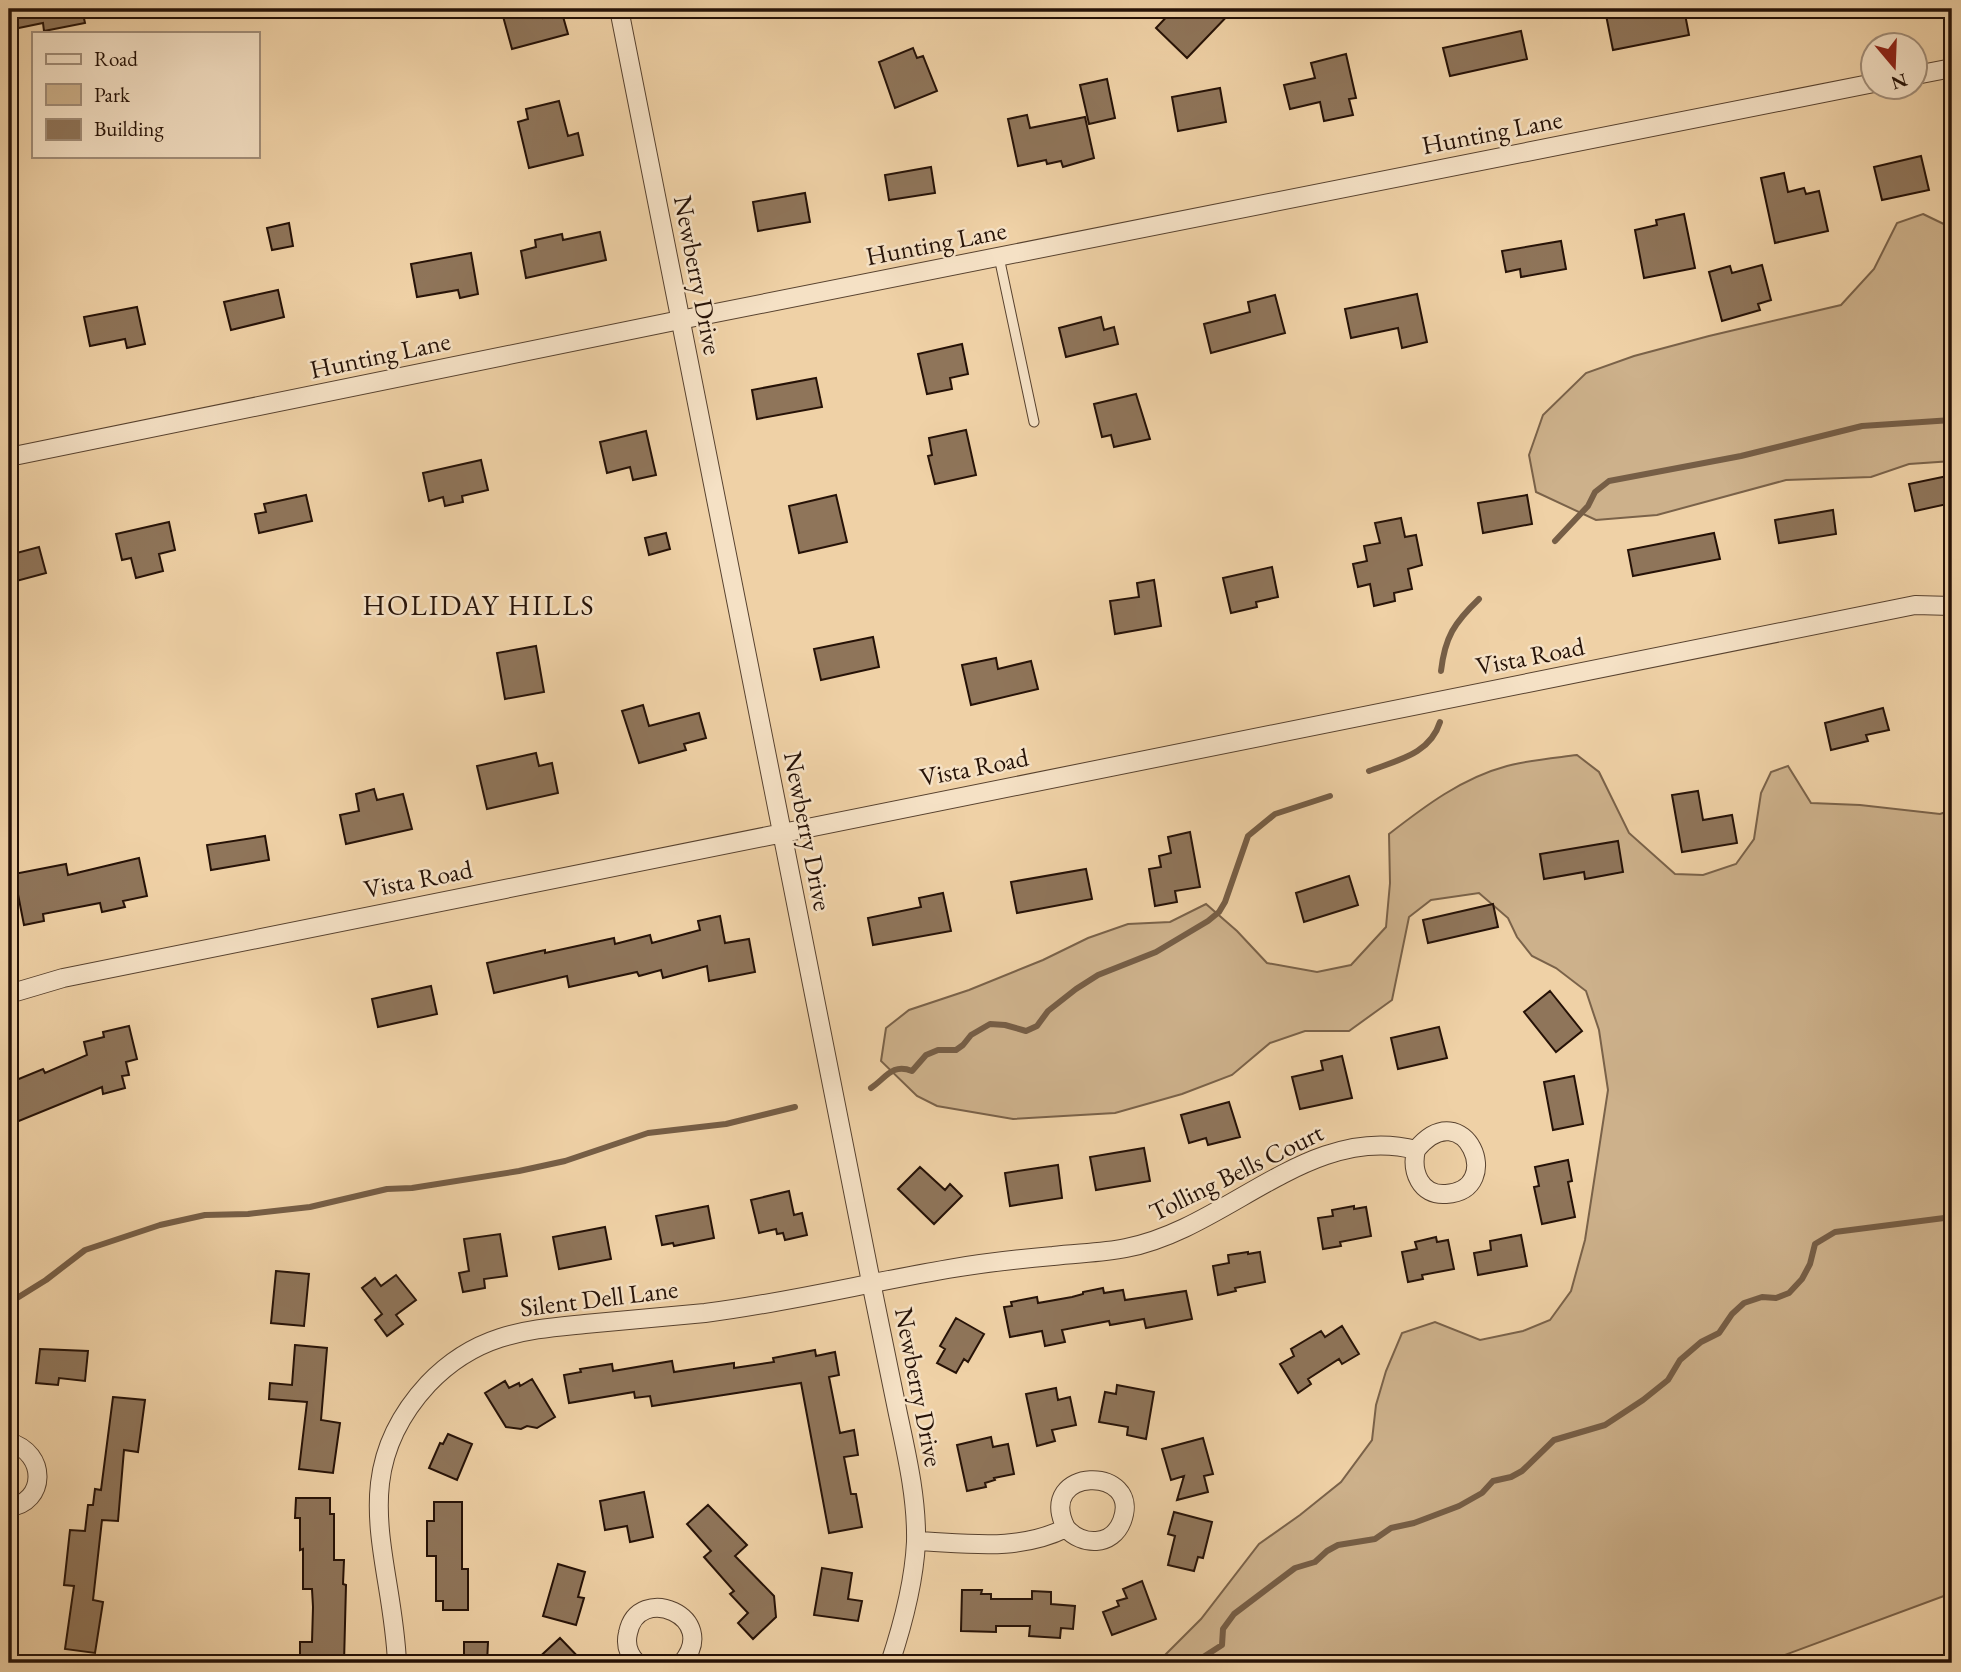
<svg xmlns="http://www.w3.org/2000/svg" width="1961" height="1672" font-family="'EB Garamond',serif">
  <style>
    .green { fill: #cdb18b; stroke: #7a6249; stroke-width: 2 }
    .lines { fill: none; stroke-linecap: round; stroke-linejoin: round }
    .stream { stroke: #765e46; stroke-width: 6 }
    .building { fill: #8f755a; stroke: #261207; stroke-width: 2 }
    .lane-casing { stroke: #58422f; stroke-width: 11 }
    .street-casing { stroke: #58422f; stroke-width: 20 }
    .lane { stroke: #f5e1c5; stroke-width: 9 }
    .street { stroke: #f5e1c5; stroke-width: 18 }
    .labels { text-anchor: middle; stroke-width: 5; stroke-linejoin: round; paint-order: stroke }
    .street-label { font-size: 26px; fill: #261207; stroke: #f5e1c5 }
    .neighbourhood-label { font-size: 28px; letter-spacing: 2px; fill: #261207; stroke: #f5e1c5 }
  </style>
  <rect width="100%" height="100%" fill="#efd1a6"/>
  <filter id="stains"><feTurbulence type="fractalNoise" baseFrequency=".00286" numOctaves="4"/><feColorMatrix values="0 0 0 0 .2 0 0 0 0 .09 0 0 0 0 .02 0 0 0 .5 -.17"/></filter>
  <radialGradient id="worn" r=".72"><stop offset=".6" stop-color="#630" stop-opacity="0"/><stop offset="1" stop-color="#630" stop-opacity=".3"/></radialGradient>
  <!-- green -->
  <path class="green" d="M1923 214 1952 228V461L1909 464 1871 477 1786 480 1657 515 1596 520 1536 492 1529 455 1543 415 1586 373 1634 356 1709 336 1841 305 1874 269 1897 223Z
    M1577 755 1599 772 1629 833 1675 874 1703 875 1736 864 1754 839 1761 793 1771 772 1788 766 1811 803 1860 805 1940 814 1952 810V1593L1763 1663H1157L1201 1619 1259 1544 1300 1515 1341 1482 1372 1440 1376 1405 1386 1371 1402 1333 1435 1322 1480 1340 1523 1331 1550 1320 1571 1291 1585 1240 1608 1090 1599 1030 1586 991 1556 968 1532 956 1517 937 1508 918 1479 893 1431 900 1409 917 1392 1000 1349 1031H1305L1270 1043 1232 1075 1182 1094 1115 1113 1013 1119 937 1106 917 1096 881 1061 886 1028 909 1010 969 990 1043 960 1088 938 1128 924 1170 922 1206 904 1237 931 1267 963 1317 972 1351 965 1386 927 1390 883 1389 834C1425 806 1462 778 1507 766 1529 760 1554 758 1577 755Z"/>
  <g class="lines">
    <!-- stream -->
    <path class="stream" d="M1555 541 1588 506 1595 492 1609 481 1741 456 1862 426 1952 420
      M1441 671C1445 637 1454 623 1479 599
      M1369 771C1398 760 1430 754 1440 722
      M871 1088C886 1078 892 1063 912 1071L926 1055 938 1050H956L963 1045 971 1035 990 1024 1005 1025 1026 1031 1037 1026 1048 1011 1076 989 1098 975 1156 952 1208 921 1219 912 1225 902 1248 836 1275 814 1330 796
      M9 1303 46 1280 85 1250 160 1225 205 1215 248 1214 310 1207 387 1189 412 1188 519 1171 565 1161 648 1133 726 1124 795 1107
      M1194 1663 1222 1645 1223 1629 1234 1614 1295 1568 1315 1562 1327 1551 1338 1545 1375 1539 1391 1528 1414 1523 1459 1506 1482 1493 1493 1481 1511 1477 1522 1471 1554 1440 1605 1425 1643 1400 1668 1380 1680 1360 1701 1342 1719 1333 1732 1314 1744 1303 1762 1297 1776 1298 1789 1293 1802 1279 1810 1264 1815 1244 1835 1232 1952 1217"/>
  </g>
  <!-- building -->
  <path class="building" d="M9 9H82L85 23 44 31 43 23 9 30Z
    M501 9H541L543 18 562 13 568 34 512 49Z
    M1174 9H1234L1187 58 1156 28Z
    M1639 9H1684L1689 35 1613 50 1606 15Z
    M1521 31 1527 59 1450 76 1443 48Z
    M913 48 917 58 923 56 937 91 895 108 879 62Z
    M1346 54 1356 98 1349 99 1353 115 1324 121 1320 102 1290 109 1284 85 1315 78 1311 63Z
    M1107 79 1115 118 1089 124 1080 85Z
    M1220 88 1226 122 1178 131 1172 97Z
    M559 101 568 136 578 133 583 155 529 168 518 122 528 119 526 109Z
    M1027 115 1030 128 1085 117 1094 158 1063 167 1061 161 1047 164 1046 160 1018 166 1008 119Z
    M1921 156 1929 190 1882 200 1874 167Z
    M931 167 935 193 889 200 885 175Z
    M1784 173 1788 192 1804 188 1806 194 1819 191 1828 231 1775 243 1761 178Z
    M805 193 810 222 758 231 753 202Z
    M1684 214 1695 268 1644 278 1635 230 1657 225 1656 220Z
    M289 223 293 246 272 250 267 228Z
    M600 232 606 260 526 278 521 251 536 247 535 240 562 234 563 240Z
    M1561 241 1566 269 1521 277 1520 269 1506 272 1502 251Z
    M471 253 478 294 460 298 458 290 417 297 411 264Z
    M1762 265 1771 300 1758 304 1760 310 1722 321 1709 272 1730 266 1732 273Z
    M278 290 284 317 231 330 224 302Z
    M1417 294 1427 342 1402 348 1398 328 1351 338 1345 309Z
    M1275 295 1285 333 1211 353 1204 324 1250 312 1248 302Z
    M137 307 145 344 127 348 125 339 90 346 84 317Z
    M1101 317 1104 330 1114 327 1118 344 1066 357 1059 328Z
    M962 344 968 374 950 378 952 389 927 394 918 354Z
    M816 378 822 407 757 419 752 390Z
    M1136 394 1150 439 1114 447 1111 435 1102 437 1094 404Z
    M966 430 976 475 935 484 928 456 932 455 929 438Z
    M646 431 656 475 633 480 630 467 607 473 600 442Z
    M481 460 488 490 462 496 463 502 445 506 443 497 429 501 423 473Z
    M1952 475V503L1915 511 1909 484Z
    M306 495 312 521 259 533 255 514 266 512 264 504Z
    M836 495 847 542 799 553 789 506Z
    M1527 495 1532 524 1483 533 1478 503Z
    M1833 510 1836 534 1779 543 1775 520Z
    M1401 518 1405 537 1416 535 1422 565 1408 569 1412 589 1394 593 1395 601 1374 606 1370 584 1358 587 1353 564 1367 561 1364 546 1380 543 1375 523Z
    M169 522 175 550 159 554 163 571 136 578 131 558 122 560 116 534Z
    M666 533 670 549 649 555 645 538Z
    M1714 533 1720 559 1633 576 1628 550Z
    M39 547 46 573 9 583V555Z
    M1272 567 1278 597 1256 602 1257 607 1231 613 1223 578Z
    M1154 580 1161 626 1115 634 1110 601 1139 597 1137 583Z
    M873 637 879 667 821 680 814 649Z
    M536 646 544 692 505 699 497 653Z
    M996 658 998 669 1031 661 1038 689 971 705 962 665Z
    M643 705 649 726 699 713 706 738 684 744 686 750 639 763 622 711Z
    M1883 708 1889 730 1866 735 1868 741 1831 750 1825 723Z
    M536 753 539 766 552 763 558 793 487 809 477 766Z
    M374 789 377 800 403 794 412 829 346 844 340 815 359 811 356 794Z
    M1698 791 1703 820 1732 815 1737 843 1682 852 1672 795Z
    M1190 832 1200 887 1175 891 1177 902 1155 906 1149 869 1161 867 1159 856 1171 853 1168 837Z
    M265 836 269 860 211 870 207 845Z
    M1618 841 1623 872 1585 879 1584 872 1544 879 1540 854Z
    M139 858 147 896 123 901 125 907 102 912 100 903 43 914 44 921 24 925 14 874 66 864 68 875Z
    M1086 869 1092 899 1017 913 1011 882Z
    M1349 876 1358 905 1304 922 1296 893Z
    M943 893 951 931 873 945 868 918 921 907 919 898Z
    M1493 904 1498 927 1428 943 1423 920Z
    M720 916 725 943 749 939 755 972 709 981 707 966 663 978 661 970 639 976 637 972 569 987 567 976 494 993 487 963 545 950V953L614 938 615 944 650 935 652 943 700 930 698 921Z
    M431 986 437 1014 378 1027 372 999Z
    M1550 991 1582 1031 1556 1052 1524 1012Z
    M129 1026 137 1059 126 1062 129 1075 122 1076 125 1088 103 1094 102 1087 9 1125V1083L43 1069 45 1073 87 1055 84 1042 104 1037 103 1032Z
    M1439 1027 1447 1058 1398 1069 1391 1038Z
    M1342 1056 1352 1098 1300 1109 1292 1077 1323 1070 1321 1061Z
    M1574 1076 1583 1124 1553 1130 1544 1082Z
    M1229 1102 1240 1137 1208 1145 1206 1138 1189 1143 1181 1115Z
    M1144 1148 1150 1181 1096 1190 1090 1157Z
    M1568 1160 1572 1181 1568 1182 1575 1217 1542 1224 1534 1187 1539 1186 1535 1167Z
    M1058 1165 1062 1198 1010 1206 1005 1173Z
    M920 1167 945 1190 950 1184 962 1196 934 1224 898 1189Z
    M789 1191 794 1215 802 1213 807 1235 785 1240 783 1233 777 1234 776 1229 759 1233 751 1200Z
    M708 1206 714 1238 674 1246 673 1243 662 1245 656 1216Z
    M1354 1206V1209L1366 1207 1371 1236 1340 1242 1341 1246 1323 1249 1318 1218 1333 1216 1332 1210Z
    M605 1227 611 1259 559 1269 553 1237Z
    M500 1234 507 1276 484 1279 485 1288 463 1292 459 1273 469 1271 464 1239Z
    M1521 1235 1527 1266 1478 1275 1474 1253 1491 1250 1490 1241Z
    M1436 1237 1437 1242 1448 1240 1454 1269 1422 1275 1423 1279 1408 1282 1402 1252 1417 1249 1415 1242Z
    M1248 1252V1254L1260 1252 1265 1282 1235 1288 1236 1291 1218 1295 1213 1266 1229 1263 1228 1255Z
    M276 1271 309 1274 304 1326 271 1323Z
    M396 1275 416 1300 396 1315 403 1324 387 1336 375 1320 382 1314 362 1288 375 1278 381 1286Z
    M1103 1288 1104 1293 1123 1290 1125 1300 1186 1291 1192 1319 1146 1328 1144 1319 1110 1325 1109 1321 1062 1330 1065 1342 1045 1346 1042 1331 1010 1337 1004 1307 1012 1306 1011 1302 1037 1297 1038 1303 1072 1297 1083 1294V1292Z
    M956 1318 984 1334 968 1362 964 1359 956 1373 937 1363 945 1349 940 1346Z
    M1342 1326 1359 1354 1342 1364 1339 1359 1308 1379 1311 1384 1298 1393 1280 1364 1294 1356 1291 1349 1321 1331 1325 1337Z
    M295 1345 327 1348 321 1420 340 1423 333 1473 299 1469 307 1402 269 1399 270 1383 292 1385Z
    M40 1349 88 1351 85 1381 59 1378 58 1385 36 1383Z
    M815 1350 816 1356 835 1352 839 1375 829 1377 840 1433 854 1430 858 1455 844 1457 851 1494H856L862 1527 829 1533 801 1383 652 1406 650 1396 635 1398 634 1392 569 1403 564 1375 581 1372 580 1369 612 1364 613 1371 672 1361 674 1372 734 1363V1368L774 1362 773 1358Z
    M532 1379 555 1417 537 1428 527 1426 521 1429 506 1427 485 1393 505 1381 509 1388 519 1383 520 1386Z
    M1117 1385 1154 1392 1146 1439 1127 1435 1128 1427 1099 1422 1105 1392 1116 1394Z
    M1056 1388 1058 1400 1070 1397 1076 1425 1052 1430 1055 1441 1037 1446 1026 1394Z
    M113 1397 145 1400 138 1452 124 1450 118 1521 102 1520 93 1600 103 1602 95 1653 65 1649 74 1586 64 1585 70 1530 85 1531 88 1505H93L95 1489 101 1490Z
    M448 1434 472 1444 457 1480 429 1468 440 1443 443 1444Z
    M991 1437 993 1447 1008 1444 1014 1474 994 1478 995 1480 985 1483 986 1487 967 1491 957 1445Z
    M1203 1438 1213 1474 1204 1476 1208 1492 1177 1500 1184 1476 1171 1480 1162 1449Z
    M644 1492 653 1537 630 1542 627 1526 605 1530 600 1501Z
    M296 1498H330V1514H334V1560H344L343 1584 346 1585 344 1663H312V1658H300V1642H312L313 1607 312 1589H303V1549L300 1550V1518H295Z
    M434 1502H462V1569H468V1610H443V1601H436V1556H427V1521H434Z
    M708 1505 747 1545 735 1556 774 1596 776 1617 753 1639 738 1623 748 1613 730 1594 734 1591 704 1557 711 1551 687 1524Z
    M1174 1512 1212 1522 1203 1558 1198 1557 1194 1571 1168 1565 1175 1536 1168 1534Z
    M558 1564 585 1572 578 1597 584 1598 576 1625 543 1616Z
    M822 1568 852 1573 848 1599 862 1601 858 1621 814 1615Z
    M1142 1581 1156 1619 1112 1635 1103 1612 1119 1606 1117 1601 1127 1598 1123 1589Z
    M962 1590H982L981 1594H991V1599H1032V1591L1051 1592V1604L1075 1606 1073 1629 1061 1628 1060 1638 1029 1636 1030 1626H996V1632L961 1631Z
    M560 1638 584 1663H533Z
    M464 1642H488L487 1663H464Z"/>
  <g class="lines">
    <!-- lane casing -->
    <g class="lane-casing">
      <path id="lane" d="M999 257 1034 422"/>
    </g>
    <!-- street casing -->
    <g class="street-casing">
      <path id="street" d="M619 9 871 1282C880 1326 889 1370 898 1414 907 1456 917 1499 916 1542 914 1584 903 1624 890 1663
        M1916 75 1952 68
        M9 457 680 320 1874 83
        M9 994 63 978 1915 605 1952 606
        M9 1442C48 1453 46 1503 9 1507
        M916 1541C967 1543 1018 1552 1066 1528 1035 1466 1143 1465 1122 1521 1112 1547 1082 1546 1066 1528
        M397 1663C393 1559 343 1476 428 1384 448 1363 472 1347 500 1338 528 1329 556 1327 585 1324 625 1320 665 1317 705 1313 786 1303 866 1283 948 1269 983 1263 1018 1259 1053 1256 1077 1253 1102 1253 1126 1248 1227 1229 1310 1122 1416 1150 1411 1171 1420 1196 1446 1194 1507 1190 1464 1091 1416 1150
        M637 1663C629 1655 625 1645 628 1633 638 1582 721 1617 682 1663"/>
    </g>
    <!-- lane -->
    <use href="#lane" class="lane"/>
    <!-- street -->
    <use href="#street" class="street"/>
  </g>
  <g class="labels">
    <!-- street labels -->
    <g class="street-label">
      <text transform="translate(1492 132) rotate(-11)" y="9">Hunting Lane</text>
      <text transform="translate(936 243) rotate(-11)" y="9">Hunting Lane</text>
      <text transform="translate(698 275) rotate(79)" y="9">Newberry Drive</text>
      <text transform="translate(380 355) rotate(-12)" y="9">Hunting Lane</text>
      <text transform="translate(1530 656) rotate(-11)" y="9">Vista Road</text>
      <text transform="translate(974 767) rotate(-11)" y="9">Vista Road</text>
      <text transform="translate(808 831) rotate(79)" y="9">Newberry Drive</text>
      <text transform="translate(418 879) rotate(-11)" y="9">Vista Road</text>
      <text transform="translate(1236 1172) rotate(-26)" y="9">Tolling Bells Court</text>
      <text transform="translate(599 1298) rotate(-7)" y="9">Silent Dell Lane</text>
      <text transform="translate(919 1387) rotate(79)" y="9">Newberry Drive</text>
    </g>
    <!-- neighbourhood labels -->
    <g class="neighbourhood-label">
      <text x="479" y="615">HOLIDAY HILLS</text>
    </g>
  </g>
  <!-- margin -->
  <rect width="1961" height="1672" fill="none" stroke="#efd1a6" stroke-width="35"/>
  <rect x="10" y="10" width="1940" height="1651" fill="none" stroke="#261207" stroke-width="3.5"/>
  <rect x="18" y="18" width="1926" height="1637" fill="none" stroke="#261207" stroke-width="2"/>
  <!-- legend -->
  <rect x="32" y="32" width="228" height="126" fill="#f5e1c5" stroke="#a28e79" stroke-width="2"/>
  <rect x="46" y="54" width="35" height="10" fill="#f5e1c5" stroke="#a28e79" stroke-width="2"/>
  <text x="94" y="66" font-size="21" fill="#261207">Road</text>
  <rect x="46" y="84" width="35" height="21" fill="#cdb18b" stroke="#a28e79" stroke-width="2"/>
  <text x="94" y="102" font-size="21" fill="#261207">Park</text>
  <rect x="46" y="119" width="35" height="21" fill="#8f755a" stroke="#a28e79" stroke-width="2"/>
  <text x="94" y="136" font-size="21" fill="#261207">Building</text>
  <!-- north arrow -->
  <g transform="translate(1894 66) rotate(161)"><circle r="33" fill="#f5e1c5" stroke="#a28e79" stroke-width="2"/>
  <path d="M0-5L12 26L0 18L-12 26Z" fill="#8f2418"/>
  <text y="-10" font-size="19" font-weight="bold" text-anchor="middle" fill="#261207">N</text>
  </g>
  <rect width="100%" height="100%" filter="url(#stains)"/>
  <rect width="100%" height="100%" fill="url(#worn)"/>
</svg>
